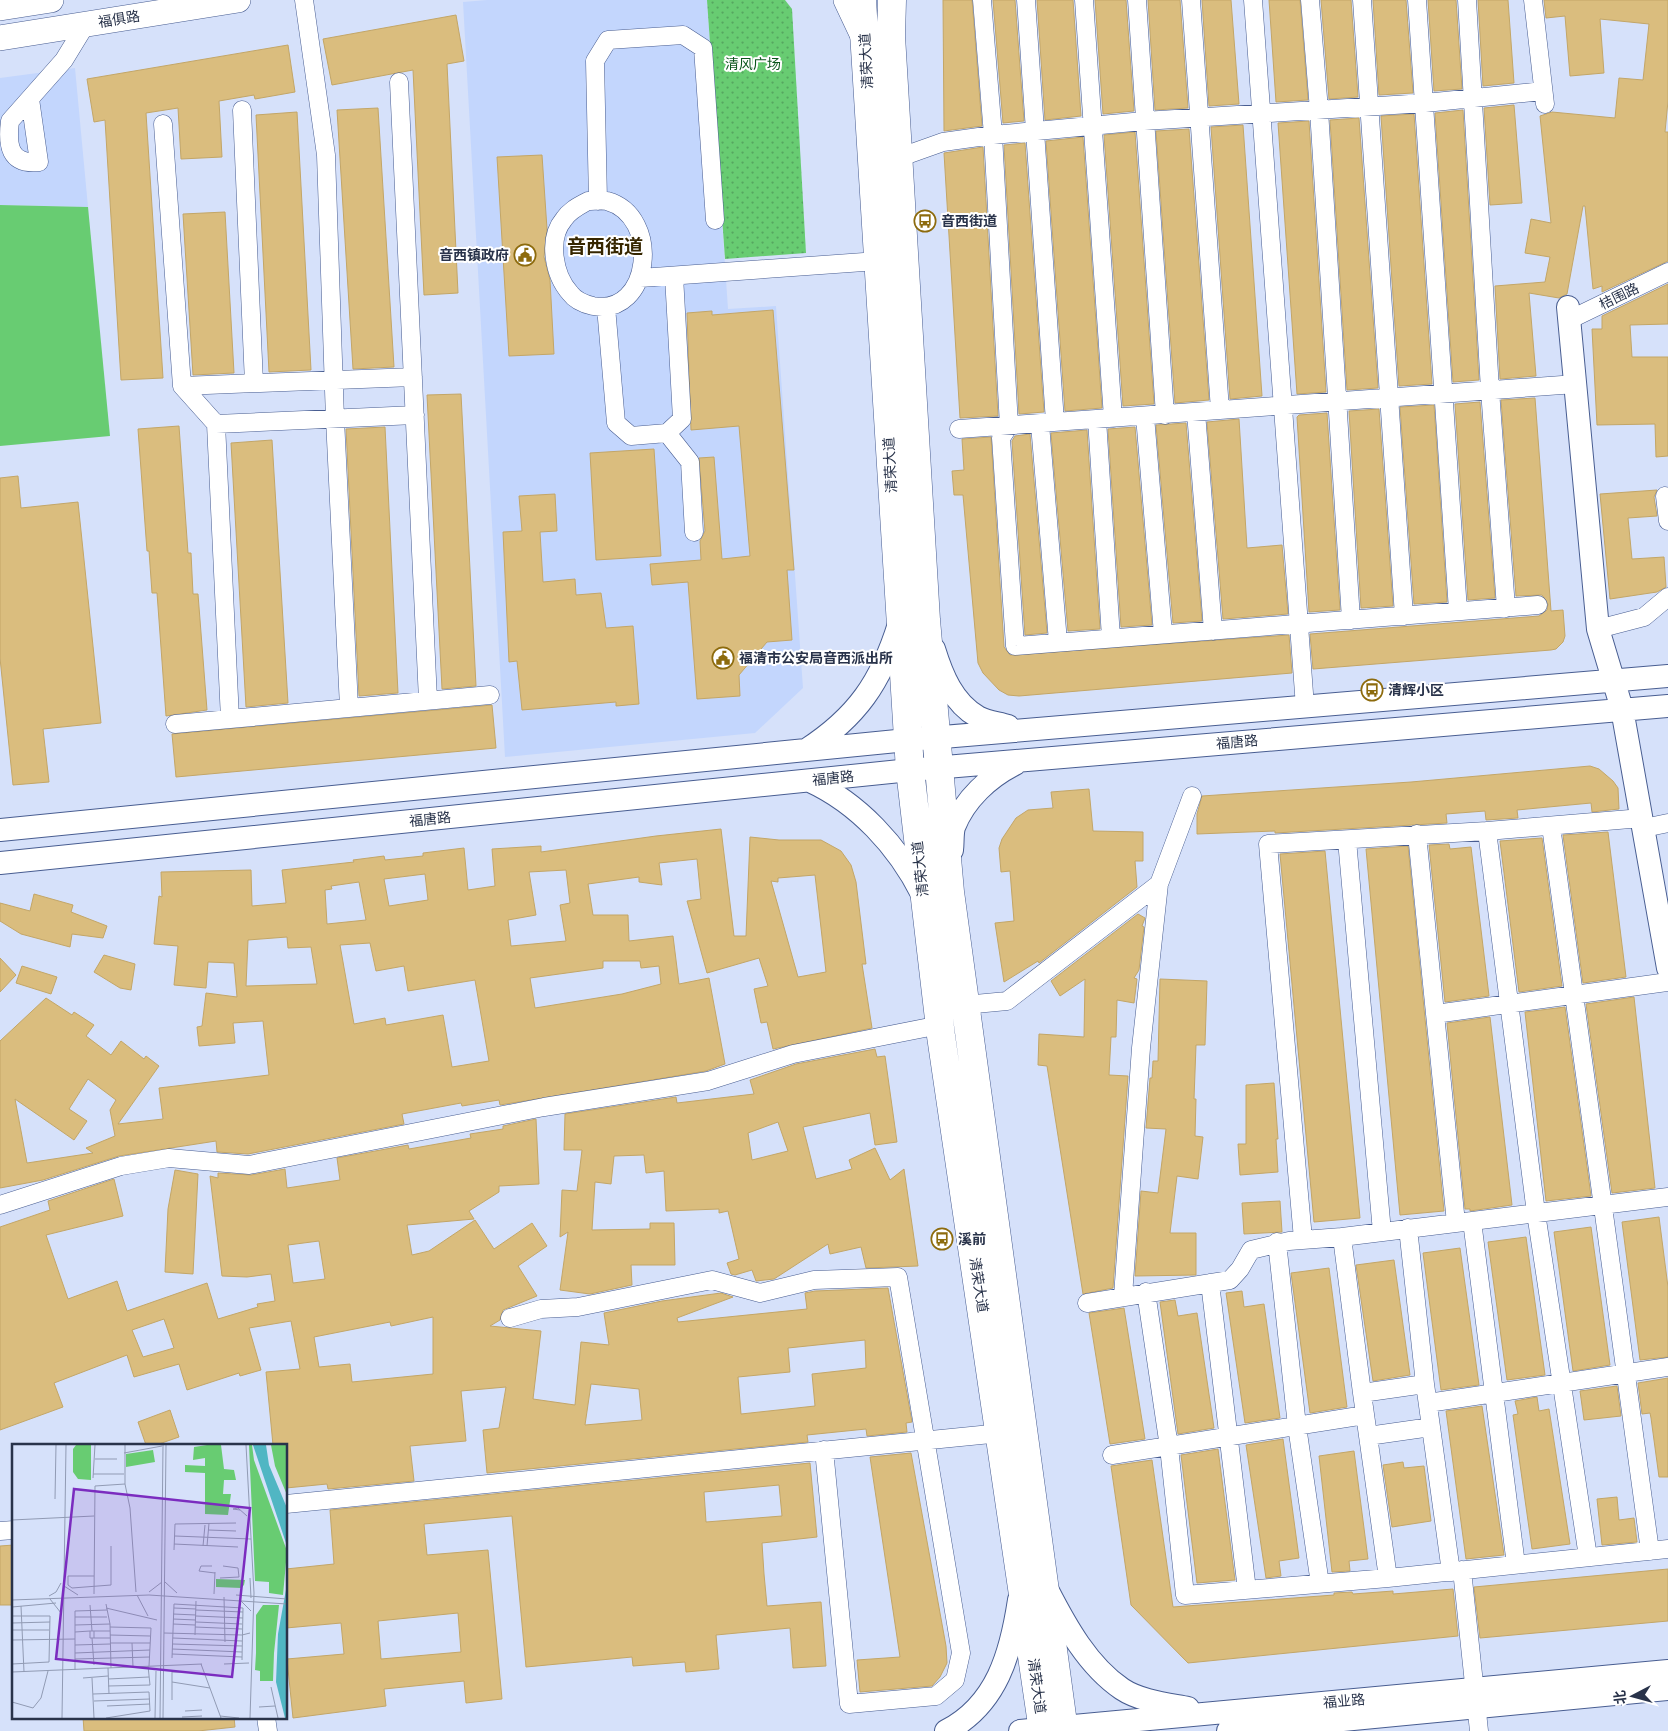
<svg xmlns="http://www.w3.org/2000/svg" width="1668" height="1731" font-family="Manrope,'Noto Sans SC',sans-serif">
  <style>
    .built { fill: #c3d6fd }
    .grass { fill: #68cc72 }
    .park { fill: url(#park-dots) }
    .building { fill: #dabd7e; stroke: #c3a667; fill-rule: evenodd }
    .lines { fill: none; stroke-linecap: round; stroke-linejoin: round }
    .minor-casing { stroke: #485d91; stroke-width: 19 }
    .tertiary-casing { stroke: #485d91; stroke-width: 24 }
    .secondary-casing { stroke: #485d91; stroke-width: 26 }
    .primary-casing { stroke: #485d91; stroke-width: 29 }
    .minor { stroke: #fff; stroke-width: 18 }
    .tertiary { stroke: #fff; stroke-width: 22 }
    .secondary { stroke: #fff; stroke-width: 25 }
    .primary { stroke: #fff; stroke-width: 28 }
    .labels { text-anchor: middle; stroke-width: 4; stroke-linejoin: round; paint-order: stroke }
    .street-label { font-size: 14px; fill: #29334a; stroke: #fff }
    .park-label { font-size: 14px; fill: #0a551b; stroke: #fff }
    .poi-label { font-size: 14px; font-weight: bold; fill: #29334a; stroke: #fff; text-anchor: start }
    .district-label { font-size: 19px; font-weight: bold; fill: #362600; stroke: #fff }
    .inset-road { fill: none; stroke: #919bb4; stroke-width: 1 }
    .view { fill: #7b2cbf; fill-opacity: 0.15; stroke: #7b2cbf; stroke-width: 2.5 }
    .inset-edge { fill: none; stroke: #29334a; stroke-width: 2.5 }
  </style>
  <defs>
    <pattern id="park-dots" width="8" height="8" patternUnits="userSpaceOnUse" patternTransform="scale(1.25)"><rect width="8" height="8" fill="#68cc72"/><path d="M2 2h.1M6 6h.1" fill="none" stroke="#56a660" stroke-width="1.8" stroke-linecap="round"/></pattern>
  </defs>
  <rect width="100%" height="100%" fill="#d6e1fa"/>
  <!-- built -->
  <path class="built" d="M487 0H707L728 309 776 306 803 688 755 733 505 757 463 2Z
    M75 68 88 207 0 205V78Z"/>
  <!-- grass -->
  <path class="grass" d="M0 205 88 207 110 436 0 446Z"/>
  <!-- park -->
  <path class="park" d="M707 0H785L792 9 806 253 725 259Z"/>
  <!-- building -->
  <path class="building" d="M943 0H972L982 126 944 131Z
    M993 0H1015L1024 121 1003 123Z
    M1037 0H1073L1081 116 1045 120Z
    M1095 0H1126L1134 111 1103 114Z
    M1148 0H1180L1188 108 1155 110Z
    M1202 0H1231L1239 104 1209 106Z
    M1269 0H1300L1308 100 1276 102Z
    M1321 0H1351L1358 97 1329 99Z
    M1373 0H1406L1413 93 1379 95Z
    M1428 0H1456L1462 89 1434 91Z
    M1478 0H1508L1514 83 1483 86Z
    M1544 0H1668V101L1665 132H1668V261L1602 292V286L1593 289 1585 206H1583L1567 294 1559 298 1529 293 1536 376 1500 379 1495 286 1545 282 1550 257 1525 253 1531 219 1551 223 1540 116 1552 112 1615 118 1619 78 1643 80 1649 24 1600 19 1604 73 1570 76 1565 16 1546 18Z
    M456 15 464 61 447 64 458 293 424 295 413 70 332 85 323 39Z
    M288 45 295 92 255 99 254 95 219 101 222 157 181 159 178 108 146 113 163 378 121 380 105 120 94 122 87 79Z
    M1514 105 1522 203 1490 205 1484 108Z
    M378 108 394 367 353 369 337 110Z
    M1463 110 1479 380 1453 382 1435 113Z
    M297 112 311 370 269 372 256 115Z
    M1414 114 1432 384 1399 386 1381 116Z
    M1359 118 1378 388 1347 390 1330 120Z
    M1309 121 1326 392 1297 394 1278 123Z
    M1243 125 1262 396 1230 399 1211 127Z
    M1189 129 1209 400 1175 403 1156 131Z
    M1135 132 1154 404 1123 406 1104 135Z
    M1083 137 1102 408 1065 411 1046 141Z
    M1025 143 1044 412 1019 414 1004 145Z
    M983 147 998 416 960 418 944 153Z
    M542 155 547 229 544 257 550 280 554 354 509 356 497 157Z
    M225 212 234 373 193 375 183 214Z
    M1668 284V324L1630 325 1632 357H1668V456L1656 457 1655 424 1597 425 1592 329H1602V316Z
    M773 310 794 570H787L792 640 767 642 739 675 740 696 697 699 688 582 652 585 650 564 701 560 700 541 705 531 699 458 714 457 722 559 750 556 739 426 691 430 687 313 712 311V315Z
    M461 394 476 686 442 689 427 395Z
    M1535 398 1551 611 1563 610 1565 636 1563 642 1556 649 1551 650 1313 669 1310 634 1539 616 1547 610 1548 604 1542 595 1516 596 1501 400Z
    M1480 402 1495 598 1468 600 1455 404Z
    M1434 405 1447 602 1414 604 1400 407Z
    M1379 409 1393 606 1361 608 1349 411Z
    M1327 413 1340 610 1309 612 1297 417 1299 415Z
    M1239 419 1247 548 1282 545 1288 614 1223 619 1207 422Z
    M1186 423 1202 621 1173 623 1156 425Z
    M179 426 188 553H191L193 594H198L207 710 166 716 157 593H152L149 551H147L138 429Z
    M385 427 398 693 359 696 346 429Z
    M1135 427 1152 625 1121 627 1108 429Z
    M1087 430 1100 629 1068 631 1051 433Z
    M1030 434 1047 633 1025 635 1012 441 1015 436Z
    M991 437 1004 647 1010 655 1289 635 1292 673 1019 696 1008 695 999 690 983 673 978 663 963 495H954L952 471 964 470 962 439Z
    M272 440 288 703 246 707 231 443Z
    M654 449 661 556 596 560 590 453Z
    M18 476 21 508 78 502 101 723 43 729 49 782 13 785 0 658V478Z
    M1657 490 1654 497 1657 516 1628 518 1632 559 1664 557 1666 587 1657 592 1610 599 1600 494Z
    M555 494 557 531 540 532 543 582 575 579 576 595 601 593 606 628 633 626 639 704 616 706V702L522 710 517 661 509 662 503 532 522 531 519 496Z
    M492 705 496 748 176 777 172 734Z
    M1590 766 1599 769 1613 781 1618 788 1619 809 1592 812 1591 803 1517 810 1518 818 1486 820 1485 811 1446 814 1447 823 1275 833V831L1197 834V814L1202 796 1411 782Z
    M1089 789 1093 831 1143 832V861H1135L1137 887 1039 963 1038 961 1004 982 995 923 1014 921 1010 871 1001 872 999 848 1002 839 1016 818 1028 810 1053 808 1051 792Z
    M721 829 734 936H746L750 837 779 840H821L841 851 851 865 856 882 866 964H862L872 1028 773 1049 767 1022 761 1023 754 989 768 986 759 958 707 973 687 901 701 899 697 859 659 863 662 885 639 882V877L588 884 593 915H628L629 941 673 936 679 984 709 978 725 1064 706 1071 500 1105 499 1100 462 1106 461 1103 402 1114 404 1124 248 1154 217 1152 216 1141 119 1156 43 1180 0 1188V1041L46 998 72 1015 74 1012 94 1025 86 1036 111 1055 121 1041 144 1059 146 1056 159 1066 118 1124 163 1119 159 1088 269 1075 263 1021 233 1023 235 1043 199 1046 197 1027 202 1026 206 993 237 997 234 963 208 962 206 988 174 985 178 946 154 944 159 896 162 897 161 872 251 870 252 906 286 903 282 870 354 862 353 860 384 856 385 860 423 856V853L464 848 468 890 495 886 492 849 541 846V852L656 836ZM566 870 570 903 560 905 566 941 511 946 508 920 536 915 529 872ZM425 874 428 900 389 906 384 879ZM815 875 826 972 798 977 771 881 778 882V878ZM359 882 366 920 327 924 325 890 332 889 331 886ZM287 937 288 948 311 947 317 984 246 986 248 940ZM370 943 376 971 404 966 408 991 475 980 489 1061 452 1067 443 1015 386 1025 385 1018 354 1024 340 945ZM603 961H640L641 968 659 966 661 984 622 994 535 1008 530 978 603 968ZM88 1079 116 1100 110 1110 115 1136 86 1148 93 1153 27 1163 15 1099 74 1140 87 1121 69 1109Z
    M1608 832 1626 977 1583 983 1563 835Z
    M1542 838 1562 986 1519 992 1500 841Z
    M1449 844 1450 849 1471 847 1489 996 1445 1002 1429 845Z
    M1408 846 1444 1211 1400 1215 1366 849Z
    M1325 851 1360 1218 1314 1222 1280 854Z
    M34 894 73 905 71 912 107 926 103 938 72 934 70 947 21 934 0 921V903L30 911Z
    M1138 914 1145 918 1142 926 1144 927 1139 970 1134 978 1137 979 1134 1003 1117 1000 1116 1037H1111L1109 1075 1128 1076 1113 1288 1083 1294 1047 1066 1038 1065 1039 1034 1084 1037 1085 979 1060 996 1051 981Z
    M104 955 135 964 131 990 120 988 94 972Z
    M0 958 16 975 0 992Z
    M22 966 57 977 51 994 16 983Z
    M1160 979 1207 981 1205 1045H1196L1194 1099H1196L1195 1136 1203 1137 1198 1179 1177 1176 1170 1233H1196V1275L1135 1276 1141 1191 1158 1193 1166 1129 1146 1128 1150 1078H1152L1153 1061H1158Z
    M1634 997 1655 1188 1612 1193 1586 1004Z
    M1565 1007 1591 1196 1546 1201 1525 1012Z
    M1490 1017 1512 1205 1470 1211V1209H1465L1447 1023Z
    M875 1049 877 1057 885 1056 897 1142 875 1145 870 1113 803 1127 816 1179 852 1169 849 1160 875 1148 890 1180 904 1169 918 1266 866 1268 861 1247 830 1254 828 1244 774 1279 756 1281 752 1270 735 1275 731 1274 727 1263 739 1259 728 1211 719 1213V1209L666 1211 664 1171 646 1173 644 1155 614 1156 611 1184 595 1182 592 1230 650 1229V1223H674L675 1265H631L632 1285 590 1294 560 1290 568 1232 560 1237 562 1190 577 1191 582 1150H564L565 1114 676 1097 677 1103 754 1094 750 1080 796 1064ZM778 1122 788 1151 752 1160 748 1133Z
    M1274 1083 1278 1139H1276L1278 1172 1240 1175 1238 1144H1246V1085Z
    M536 1119 539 1184 499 1186V1192L469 1211 474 1219 407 1225 412 1255 429 1251 475 1220 494 1249 532 1223 547 1246 518 1266 537 1296 503 1310 500 1320 490 1326 541 1331 533 1399 575 1405 581 1342 609 1345 604 1313 662 1301 721 1293 733 1297 677 1318 678 1322 807 1309 805 1293 815 1291 888 1288 912 1422 906 1423 907 1432 867 1436 866 1429 807 1435 808 1442 487 1473 483 1430 499 1428 506 1387 461 1391 466 1441 410 1446 414 1481 328 1489 327 1484 286 1488V1445H273L266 1372 300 1369 291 1321 249 1328 261 1370 240 1376 239 1373 187 1390 179 1364 134 1377 127 1355 54 1383 63 1407 0 1430V1227L50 1210 48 1201 114 1179 123 1216 46 1235 68 1299 117 1281 127 1311 207 1283 218 1319 258 1307 257 1304 275 1301 271 1274 247 1277 222 1276 210 1176 218 1178V1173L251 1175 285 1169 287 1188 340 1180 337 1158 408 1145 409 1149 471 1138 470 1134 503 1129V1126ZM319 1241 325 1279 293 1283 288 1245ZM433 1317V1374L352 1382 350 1364 319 1367 314 1337 390 1322 391 1326ZM164 1319 174 1348 143 1357 132 1330ZM865 1340 866 1368 812 1374 815 1406 741 1414 738 1377 790 1372 788 1348ZM591 1384 639 1389 642 1420 585 1425Z
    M175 1170 198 1174 193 1274 165 1272 168 1209Z
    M1280 1201 1282 1232 1244 1234 1242 1203Z
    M1659 1217 1668 1287V1357L1640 1360 1622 1222Z
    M1591 1227 1610 1365 1573 1371 1554 1232Z
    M1526 1237 1545 1375 1507 1380 1488 1242Z
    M1460 1248 1479 1385 1441 1390 1423 1253Z
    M1394 1260 1410 1375 1373 1381 1356 1265Z
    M1329 1268 1347 1407 1310 1413 1291 1273Z
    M1242 1291 1244 1307 1264 1304 1280 1418 1245 1423 1226 1293Z
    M1175 1300 1178 1316 1197 1313 1214 1428 1178 1434 1160 1302Z
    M1124 1308 1145 1439 1110 1444 1089 1313Z
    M1668 1378V1477H1659L1651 1418 1650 1413 1642 1414 1638 1383Z
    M1617 1386 1621 1416 1584 1420 1580 1391Z
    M1537 1397 1539 1411 1549 1409 1570 1544 1532 1549 1513 1415 1518 1414 1515 1401Z
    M1482 1406 1504 1555 1466 1559 1446 1411Z
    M170 1410 179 1437 156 1445H146L138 1422Z
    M1283 1439 1299 1558 1279 1561 1281 1576 1266 1578 1246 1445Z
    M1218 1449 1235 1580 1197 1583 1181 1455Z
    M1354 1451 1368 1559 1349 1561 1350 1571 1332 1572 1319 1456Z
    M911 1453 946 1646 947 1663 940 1677 932 1686 860 1692 857 1660 900 1657 870 1457Z
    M1152 1460 1173 1607 1334 1595V1593L1352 1592 1353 1594 1393 1591V1594L1453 1589 1458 1636 1188 1663 1131 1605 1111 1466Z
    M1403 1462 1404 1468 1424 1466 1431 1521 1392 1527 1383 1465Z
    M810 1463 817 1537 762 1543 764 1574 767 1606 821 1602 826 1666 793 1668 790 1628 716 1635 719 1669 686 1672 685 1662 633 1666 632 1657 526 1667 512 1516 424 1524 427 1555 488 1550 502 1699 466 1703 464 1681 384 1689 386 1706 293 1718 287 1659 344 1654 341 1623 286 1628V1569L334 1564 330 1510ZM779 1485 782 1516 706 1522 704 1492ZM458 1613 461 1652 381 1659 378 1621Z
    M1617 1497 1619 1520 1634 1518 1637 1542 1602 1545 1597 1499Z
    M14 1545V1605H0V1546Z
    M1668 1569V1621L1480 1638 1474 1587Z
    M83 1717H234L235 1727 198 1731H84Z"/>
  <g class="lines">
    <!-- minor casing -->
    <g class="minor-casing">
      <path id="minor" d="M304 0 326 155 335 419 349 707
        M982 0 993 135 1009 426 1001 438 1015 646 1538 605
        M1026 0 1055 422
        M1084 0 1113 418
        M1137 0 1165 415
        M1191 0 1220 410
        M1253 0 1305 707
        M1310 0 1319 110 1351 620
        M1362 0 1404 616
        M1417 0 1458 611
        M1467 0 1490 390 1506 608
        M1533 0 1545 104
        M399 82 428 700
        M30 99 39 162C9 165 7 145 10 121L64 60 86 24
        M242 110 254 383
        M163 124 182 386 216 424 230 719 490 695
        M898 158 943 142 993 135 1144 121 1425 103 1543 91
        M588 201C594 201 602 200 607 201 662 216 651 317 593 306 584 304 575 300 570 293 554 275 547 239 564 219 570 210 579 206 588 201Z
        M598 201 595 61 608 40 683 35 703 48 715 220
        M640 278 878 261
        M606 307 616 423 631 436 667 433 682 419 674 276
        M1569 320 1668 272
        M182 386 413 377
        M1196 412 1213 631
        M1145 416 1163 634
        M1097 419 1111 638
        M216 424 415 415
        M1040 424 1058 642
        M959 429 1576 384
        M667 433 690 462 694 532
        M1665 496 1668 521
        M1598 629 1644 617 1668 597
        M175 724 230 719
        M1551 826 1650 1551
        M1644 828 1668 823
        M1487 831 1536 1213 1588 1557
        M1417 834 1456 1223
        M1347 840 1382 1232
        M1435 1014 1668 982
        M967 1021 975 1004 1007 1001 1159 884
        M0 1205 121 1166 169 1158 249 1165 544 1107 708 1081 793 1054 940 1025
        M1472 1221 1516 1565
        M1408 1228 1425 1384
        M1342 1237 1362 1393
        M1303 1239 1268 844 1487 831 1642 818
        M1277 1242 1297 1426 1320 1584
        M1210 1283 1247 1590
        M1146 1292 1169 1447 1185 1595 1388 1578 1668 1549
        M1123 1296 1141 1048 1159 884 1192 796
        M1087 1303 1230 1280 1240 1269 1251 1250 1289 1241 1342 1237 1668 1197
        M510 1318 541 1309 578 1307 712 1280 760 1293 814 1280 898 1277 961 1653 955 1680 936 1696 849 1704 824 1450
        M1428 1403 1668 1367
        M1431 1427 1451 1572
        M1368 1436 1431 1427 1425 1384 1362 1393 1388 1578
        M1112 1455 1365 1415
        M286 1504 1001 1433
        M0 1531 14 1530
        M1462 1570 1479 1731
        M266 1717 268 1731"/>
    </g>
    <!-- tertiary casing -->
    <g class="tertiary-casing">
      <path id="tertiary" d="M1568 307 1598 629 1622 709 1668 968
        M934 649C942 675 953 703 978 717 986 722 999 723 1008 726
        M806 750C857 717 881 682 899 624
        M810 781C858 803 898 846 922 894
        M0 830 907 740 1668 676
        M952 850C953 843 952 834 954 827 965 799 989 777 1015 764
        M0 863 910 770 1668 706
        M1048 1591C1066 1626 1088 1666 1122 1689 1140 1701 1167 1704 1188 1708
        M946 1731C997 1705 1011 1653 1019 1600
        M1020 1731 1668 1671
        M1228 1731 1668 1689"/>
    </g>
    <!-- secondary casing -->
    <g class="secondary-casing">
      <path id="secondary" d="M846 0 863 36
        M0 8 51 0
        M0 38 238 0"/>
    </g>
    <!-- primary casing -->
    <g class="primary-casing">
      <path id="primary" d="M862 0 910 770 941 1036 1043 1731
        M892 0 891 36 926 620 950 892 1064 1731"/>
    </g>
    <!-- minor -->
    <use href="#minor" class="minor"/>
    <!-- tertiary -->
    <use href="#tertiary" class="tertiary"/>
    <!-- secondary -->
    <use href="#secondary" class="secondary"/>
    <!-- primary -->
    <use href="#primary" class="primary"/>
  </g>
  <!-- icons -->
  <defs>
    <g id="bus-ring" transform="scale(1.125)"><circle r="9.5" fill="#fff" stroke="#8d6b0d" stroke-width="1.5"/><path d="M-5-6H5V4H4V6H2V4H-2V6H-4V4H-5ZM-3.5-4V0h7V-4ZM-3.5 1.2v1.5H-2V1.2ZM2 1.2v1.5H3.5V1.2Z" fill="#8d6b0d"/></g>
    <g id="civic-ring" transform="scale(1.125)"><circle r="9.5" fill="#fff" stroke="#8d6b0d" stroke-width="1.5"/><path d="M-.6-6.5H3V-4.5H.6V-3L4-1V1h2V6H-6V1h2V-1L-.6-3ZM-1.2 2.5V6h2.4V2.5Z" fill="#8d6b0d"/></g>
  </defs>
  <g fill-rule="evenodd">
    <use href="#bus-ring" x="925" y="221"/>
    <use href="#civic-ring" x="525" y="255"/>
    <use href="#civic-ring" x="723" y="658"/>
    <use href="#bus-ring" x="1372" y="690"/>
    <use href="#bus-ring" x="942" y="1239"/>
  </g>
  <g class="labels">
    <!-- street labels -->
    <g class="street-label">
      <text transform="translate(119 19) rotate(-9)" y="5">福俱路</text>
      <text transform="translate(866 61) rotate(-93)" y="5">清荣大道</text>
      <text transform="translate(1619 296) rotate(-26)" y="5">桔围路</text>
      <text transform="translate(890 465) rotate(-93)" y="5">清荣大道</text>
      <text transform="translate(1237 742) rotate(-5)" y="5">福唐路</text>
      <text transform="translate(833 778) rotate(-6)" y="5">福唐路</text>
      <text transform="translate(430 819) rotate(-6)" y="5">福唐路</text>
      <text transform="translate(920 869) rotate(-96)" y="5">清荣大道</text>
      <text transform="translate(979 1285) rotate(81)" y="5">清荣大道</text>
      <text transform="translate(1037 1686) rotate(82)" y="5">清荣大道</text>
      <text transform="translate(1344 1701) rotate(-5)" y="5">福业路</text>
    </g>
    <!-- park labels -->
    <g class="park-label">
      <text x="753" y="69">清风广场</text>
    </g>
    <!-- poi labels -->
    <g class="poi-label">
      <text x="941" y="226">音西街道</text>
      <text x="509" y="260" text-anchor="end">音西镇政府</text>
      <text x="739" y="663">福清市公安局音西派出所</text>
      <text x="1388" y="695">清辉小区</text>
      <text x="958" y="1244">溪前</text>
    </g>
    <!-- district labels -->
    <g class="district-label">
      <text x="605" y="253">音西街道</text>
    </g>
  </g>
  <!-- overview -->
  <g transform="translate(12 1444)">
    <rect width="275" height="275" fill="#d6e1fa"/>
    <path d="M64 1H79V36L66 35 61 28V5ZM195 1H209L212 25 222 26 224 36H212L211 50H219L216 71 193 70V29L173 28V21L193 22V14L181 16 182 3ZM141 6 143 18 114 23V10ZM244 209H262L261 237H248V227L243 226Z" fill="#68cc72"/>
    <path d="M237 1H240L242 16 275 107 271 151 257 149V138L243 137ZM259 1H275V51L263 22ZM204 135 233 136 232 141 229 144 204 143ZM251 161H267L262 209H244V171Z" fill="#68cc72"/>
    <path d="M241 1H254L257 21 275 64V102ZM275 140V274H273L264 238 266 190Z" fill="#50b6c3"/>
    <path class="inset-road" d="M234 1 242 149 238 274M112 9 150 2M83 15H105M81 30H112M81 34 83 1M113 40 118 64 124 148M43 55 44 1M228 66 221 65 226 64 235 72M0 76 82 72M196 86 224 87M163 92 239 95M162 100 226 103M191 102 193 81M195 102 197 79M162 106 163 80 224 79M200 122H189L187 127 203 129M82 132H56V141L60 144 99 141V102M208 134 227 133 226 124 211 122M238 134 239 154M153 138 165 149M52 142 66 151M137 148 150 138M82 150 83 42 113 40V1M202 150 203 128M125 151 136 172M224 151 275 155M37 152 44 148 49 139M212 153 213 198M38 155 49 169M0 156 137 151 275 160M228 156 239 167M94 160 98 180 99 224M78 161 80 187M9 162 12 228M0 163 44 159M94 164 145 176M162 164 184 165M184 166 231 168M161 170 184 171M0 172H38L37 218 0 220M184 172 231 174M63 173H95M161 175 184 176M184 178 230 180M0 179 38 178M161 180 183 181M63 181 98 180M98 183 139 184 137 222M183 183 230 185M0 186H37M82 187H98M63 188 78 187H82V194H78V187M152 189 230 191 238 189M98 191 138 192M183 191 184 157M80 194 82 221M82 194H98M161 194 230 197M0 196 63 195M98 199H138M120 199 121 223M161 200 230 202M63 201 98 200M160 205 230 208M63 209 138 206M160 210 230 213M160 214 162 160 231 164 230 216M63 215 138 213M189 220 209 274M212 220 237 219M96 224 97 250M63 226V167L95 166M0 228 190 220M71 234 96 232M80 234 82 274M96 235 137 233M160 238 198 244M96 242 138 241 136 222M259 243 266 274M81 250 137 248 138 267 94 274M160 256V228H170M82 257 138 255M0 258 21 264 29 254 36 227M95 262 138 260M247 263 263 262M173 267 190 266M208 272 227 274M170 273 190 272M50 274 54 1M143 274 144 227M148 274 151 1M151 274 154 1"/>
    <path class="view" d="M62 45 238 64 220 233 44 215Z"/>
    <rect width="275" height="275" class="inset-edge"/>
  </g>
  <!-- north arrow -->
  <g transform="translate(1633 1696) rotate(264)" stroke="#ffffff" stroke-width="4" paint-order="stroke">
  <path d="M0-4L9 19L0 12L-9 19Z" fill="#29334a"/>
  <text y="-8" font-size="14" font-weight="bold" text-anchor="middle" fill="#29334a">北</text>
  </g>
</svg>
